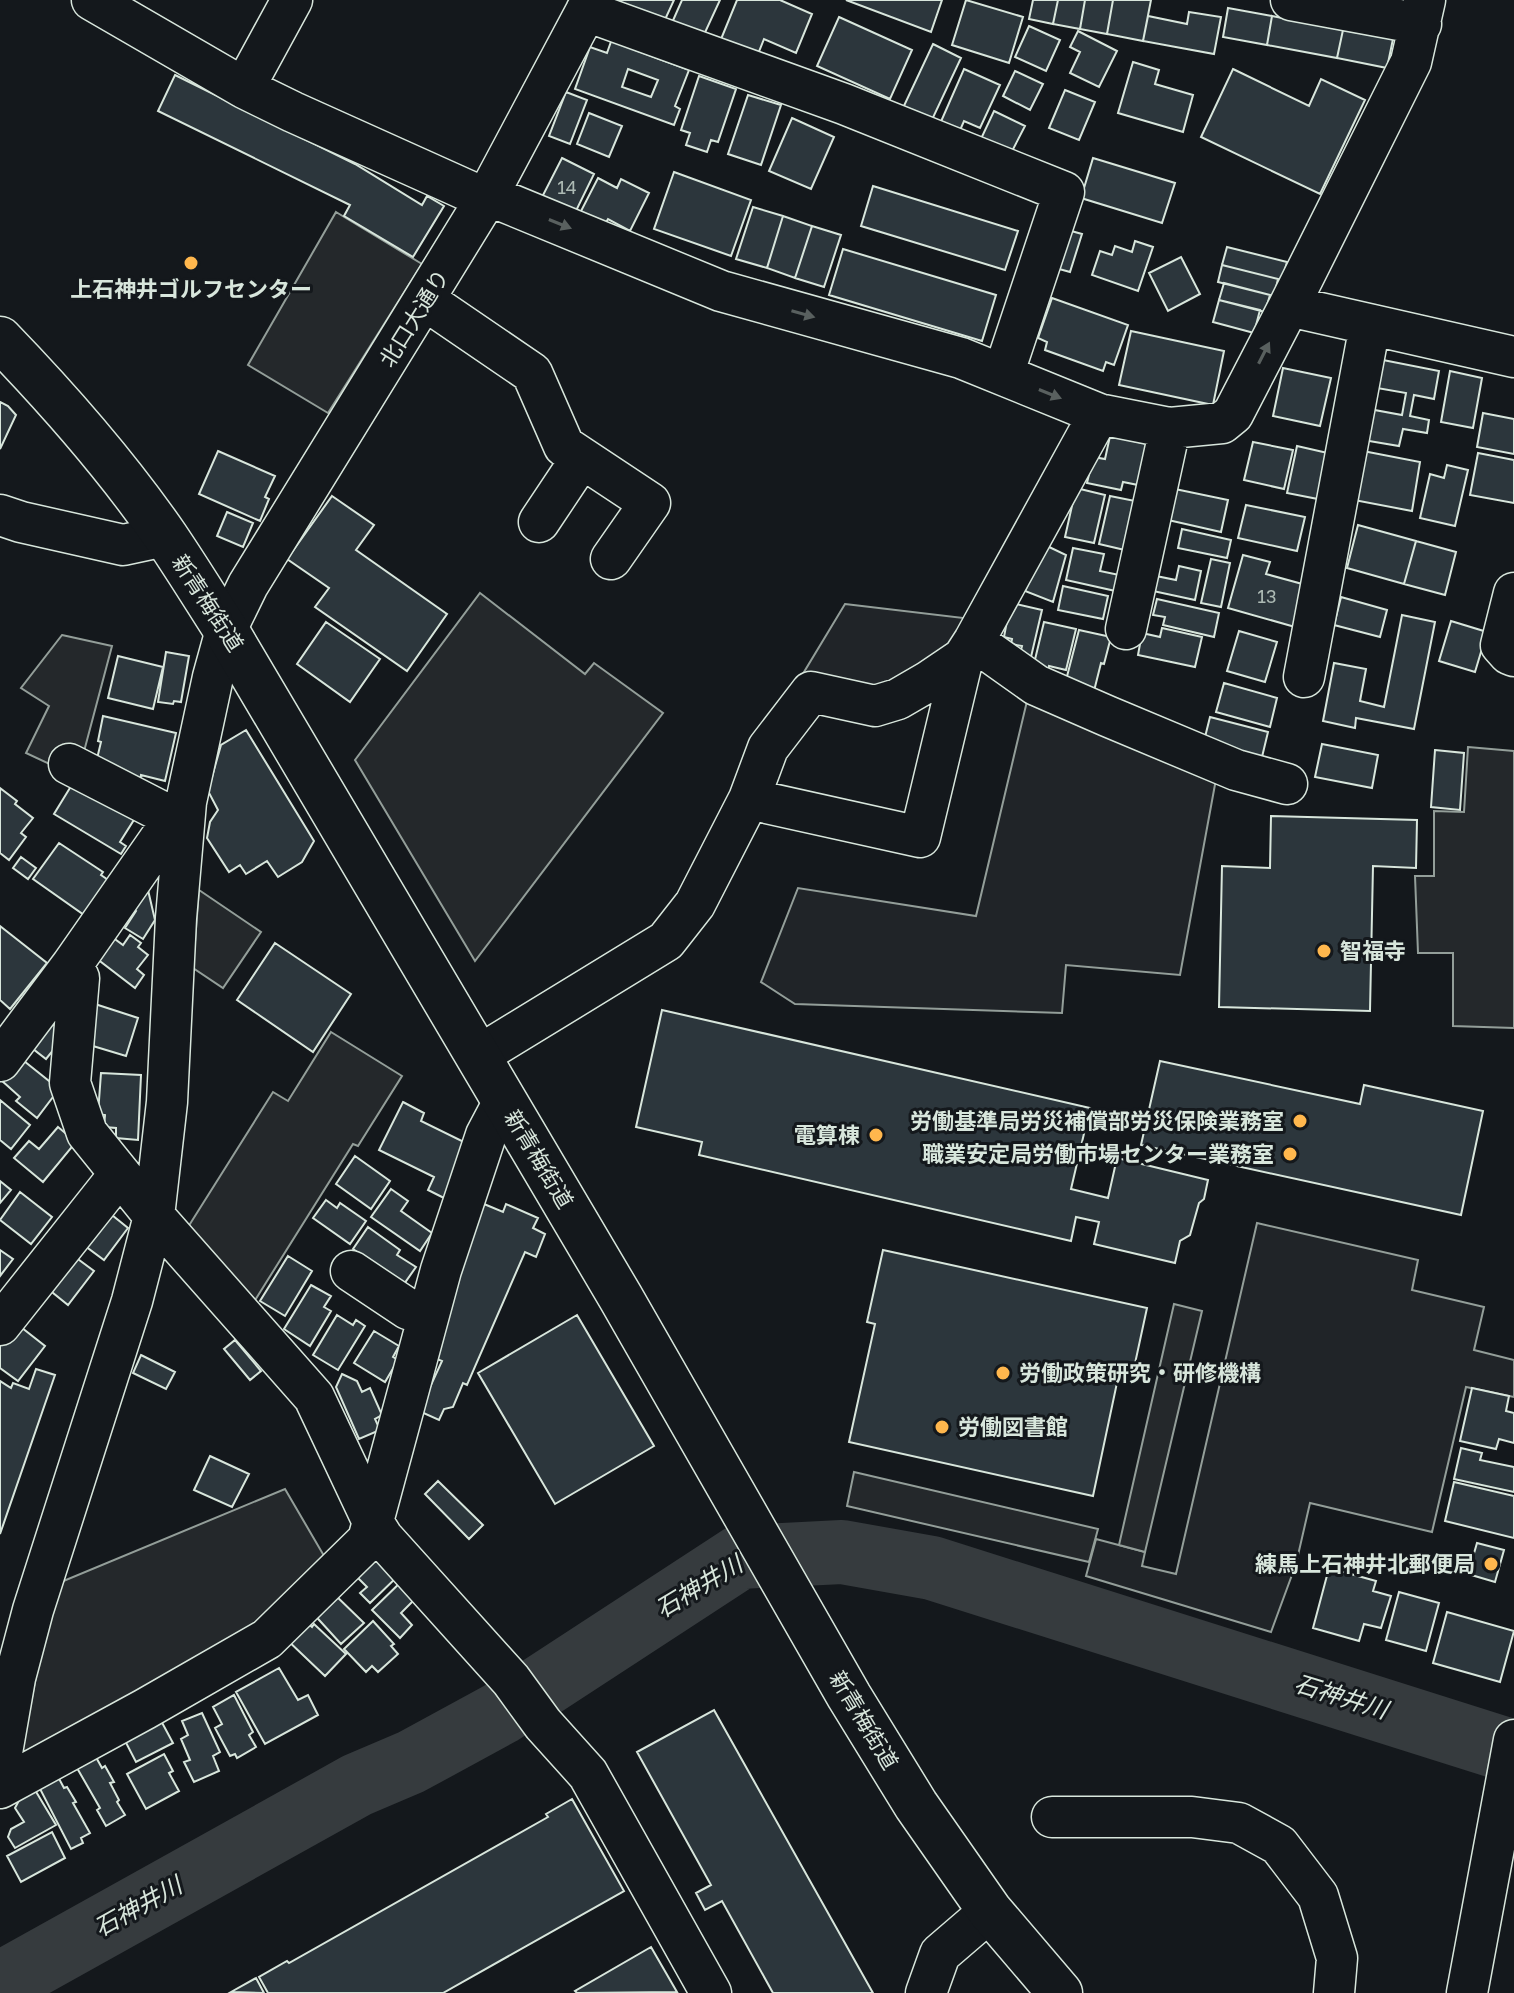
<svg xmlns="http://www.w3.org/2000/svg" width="1514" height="1993" font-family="'Golos Text','Noto Sans JP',sans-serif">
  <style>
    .green { fill: #202428; stroke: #939e99; stroke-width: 2 }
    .parking { fill: #24282b; stroke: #939e99; stroke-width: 2 }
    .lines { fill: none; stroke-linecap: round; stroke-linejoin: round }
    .river { stroke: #363b3e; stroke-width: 64 }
    .building { fill: #2c363c; stroke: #d8e6dc; stroke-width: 2; fill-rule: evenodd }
    .minor-casing { stroke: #d8e6dc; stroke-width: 43 }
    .major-casing { stroke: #d8e6dc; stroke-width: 47 }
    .minor { stroke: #14181c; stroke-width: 40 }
    .major { stroke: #14181c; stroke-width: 44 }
    .oneway { fill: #59605f }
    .poi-dot { fill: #ffb74d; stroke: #14181c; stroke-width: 3 }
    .labels { text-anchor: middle; stroke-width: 6; stroke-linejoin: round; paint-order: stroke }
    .number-label { font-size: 18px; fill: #adbab4 }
    .poi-label { font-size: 22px; font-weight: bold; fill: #d8e6dc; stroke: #14181c; text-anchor: end }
    .street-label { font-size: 22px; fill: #d8e6dc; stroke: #14181c }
    .water-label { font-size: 24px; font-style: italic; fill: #d8e6dc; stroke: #14181c }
  </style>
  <rect width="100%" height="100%" fill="#14181c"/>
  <!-- green -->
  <path class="green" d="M845 604 972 619 964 635 897 688 801 677Z
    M1027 701 1216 779 1180 975 1066 965 1062 1013 795 1004 761 982 798 888 976 916Z
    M1257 1223 1418 1260 1412 1290 1484 1307 1474 1350 1514 1360V1397L1466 1387 1432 1532 1310 1503 1296 1564 1271 1632 1086 1576 1096 1539 1145 1552 1142 1566 1176 1574Z"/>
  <!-- parking -->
  <path class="parking" d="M336 212 422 264 328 413 248 365Z
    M480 593 585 674 594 663 663 713 475 961 355 760Z
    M62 635 112 646 82 759 56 767 26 753 49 706 21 688Z
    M1468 747 1514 751V1028L1453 1026V953H1418L1415 876H1434V811L1464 812Z
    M199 890 261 932 223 988 193 968Z
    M331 1032 402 1076 358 1146 353 1144 252 1305 183 1235 273 1092 288 1101Z
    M1174 1304 1202 1311 1145 1552 1119 1545Z
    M854 1472 1098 1529 1089 1562 847 1506Z
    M285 1489 327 1561 256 1627 20 1761 39 1660 61 1582Z"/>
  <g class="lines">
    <!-- river -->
    <path class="river" d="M0 1984 357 1785 411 1762 501 1713 740 1557 842 1552 932 1568 1514 1752"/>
  </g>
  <!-- building -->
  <path class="building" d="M615 0H674L663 24 614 2Z
    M682 0H720L702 39 671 25Z
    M737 0H780L812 14 796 53 764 39 756 59 719 44Z
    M846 0H942L931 32Z
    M966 0 1023 17 1009 63 952 45Z
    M1033 0H1058L1053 24 1029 19Z
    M1058 0H1085L1080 29 1053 24Z
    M1085 0H1113L1107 34 1080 29Z
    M1113 0H1151L1143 41 1107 34Z
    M1228 8 1272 16 1267 45 1223 37Z
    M1189 12 1221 17 1214 54 1143 41 1148 16 1187 24Z
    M1272 16 1343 30 1337 58 1267 45Z
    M839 17 912 50 890 99 817 66Z
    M1029 26 1060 40 1046 71 1015 57Z
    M1343 30 1393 39 1387 68 1337 58Z
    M1078 31 1117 51 1099 87 1070 73 1080 52 1070 47Z
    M614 33 638 42 635 50 689 70 675 106 680 109 674 125 575 89 590 47 607 53ZM628 69 658 80 651 97 622 87Z
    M933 44 961 58 930 124 902 110Z
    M1133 62 1159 70 1155 84 1193 95 1183 132 1118 113Z
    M964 69 1000 85 980 128 964 121 958 135 939 126Z
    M1233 69 1309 106 1321 79 1365 100 1320 194 1201 137Z
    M1015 71 1043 84 1030 110 1003 96Z
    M175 75 355 164 422 205 427 196 444 206 413 257 344 216 350 205 158 111Z
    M699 76 736 89 718 142 711 140 707 152 686 145 690 133 681 130Z
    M1065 90 1095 102 1079 140 1049 128Z
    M566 92 587 100 570 144 549 136Z
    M748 95 781 105 761 165 728 154Z
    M994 111 1025 126 1009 157 979 143Z
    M589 113 622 126 609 157 577 144Z
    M792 118 834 137 811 189 769 171Z
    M562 158 594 174 573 217 540 201Z
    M1093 158 1175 183 1162 223 1081 198Z
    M674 172 751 200 731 256 654 229Z
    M598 178 617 188 621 179 649 193 630 231 608 219 604 226 580 213Z
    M873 186 1018 231 1005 270 861 226Z
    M753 207 783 216 767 268 736 259Z
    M783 216 812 226 795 278 767 268Z
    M812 226 841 235 824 287 795 278Z
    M1064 229 1082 234 1070 272 1052 267Z
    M1135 241 1153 247 1138 291 1092 275 1100 251 1112 255 1115 246 1132 252Z
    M1227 247 1287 262 1282 280 1222 265Z
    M843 249 996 295 982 341 829 295Z
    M1181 257 1200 294 1168 311 1149 273Z
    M1222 265 1278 279 1274 296 1218 282Z
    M1224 283 1270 295 1265 312 1219 300Z
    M1052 298 1128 325 1114 365 1106 362 1103 371 1045 350 1047 342 1038 338Z
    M1219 300 1260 310 1254 333 1213 322Z
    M1131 331 1224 351 1213 405 1119 385Z
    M1383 360 1439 371 1434 399 1414 395 1410 416 1429 420 1427 433 1403 429 1399 446 1363 440 1369 409 1402 415 1406 393 1377 388Z
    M1283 368 1331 378 1320 426 1273 416Z
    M1450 371 1482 378 1473 428 1441 422Z
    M0 402 8 406 16 415 0 449Z
    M1483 413 1514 419V454L1477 447Z
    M1110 436 1152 445 1143 486 1123 482 1121 490 1087 483 1093 457 1105 459Z
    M1253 442 1293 450 1284 489 1244 480Z
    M1297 446 1332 454 1323 500 1287 493Z
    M218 451 275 476 265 497 269 499 260 521 199 494Z
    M1363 451 1420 462 1412 511 1354 500Z
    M1478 453 1514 460V503L1470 495Z
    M1447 465 1468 470 1455 526 1420 518 1430 474 1444 478Z
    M1076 488 1105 495 1094 543 1065 537Z
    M1175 489 1228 500 1221 532 1168 520Z
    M332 496 374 525 356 550 447 614 407 671 315 607 329 588 287 559Z
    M1110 496 1140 502 1129 551 1099 544Z
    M1246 505 1305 517 1297 551 1238 538Z
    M227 512 253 523 243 547 217 536Z
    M1358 525 1416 541 1404 584 1347 568Z
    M1182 529 1231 540 1227 558 1178 548Z
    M1416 541 1456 552 1445 595 1404 584Z
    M1045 545 1066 555 1053 602 1025 591Z
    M1073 548 1104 554 1100 571 1124 576 1120 592 1066 580Z
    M1243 555 1270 562 1266 574 1306 585 1295 627 1228 608Z
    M1211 559 1230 563 1221 607 1201 603Z
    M1179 566 1201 571 1195 600 1153 591 1156 576 1176 580Z
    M1063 586 1108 596 1103 619 1058 610Z
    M1341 597 1387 610 1380 637 1334 625Z
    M1157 599 1219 613 1214 637 1163 625 1165 617 1153 615Z
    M1007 602 1042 610 1031 657 1020 654 1022 646 1011 644 1012 639 1004 637 1007 621Z
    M1402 615 1435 622 1414 729 1356 718 1355 728 1323 721 1334 663 1366 669 1360 701 1384 707Z
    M1451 621 1487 632 1475 672 1439 661Z
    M326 622 380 659 350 702 297 664Z
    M1044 622 1076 629 1066 670 1049 666 1047 675 1032 672Z
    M1162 628 1202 637 1195 667 1138 655 1142 633 1160 637Z
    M1079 630 1111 637 1104 664 1101 663 1094 691 1065 684Z
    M1239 631 1277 642 1265 682 1227 671Z
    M166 652 189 656 181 702 174 701 173 704 158 702Z
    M118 656 163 667 153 709 108 698Z
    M1224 683 1277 698 1270 727 1216 712Z
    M103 716 176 733 165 781 141 775 140 781 96 763 101 742 98 741Z
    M1210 717 1268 732 1262 757 1204 741Z
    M246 730 314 841 302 862 278 877 267 861 246 874 240 865 229 872 207 838 210 822 218 810 208 791 221 745Z
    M1322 744 1378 755 1372 788 1315 777Z
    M1435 750 1464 753 1460 810 1431 807Z
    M76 778 137 815 120 842 126 846 121 854 54 814Z
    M0 788 17 801 15 804 33 818 21 833 26 837 9 860 0 853Z
    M1271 816 1417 820 1416 868 1373 866 1370 1011 1219 1007 1222 866 1270 868Z
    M59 843 103 872 101 875 111 882 87 917 33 879Z
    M21 857 36 868 28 879 13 868Z
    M148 890 155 920 143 939 125 928 136 911 122 901Z
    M0 926 47 963 10 1009 0 1000Z
    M108 934 123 945 130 935 141 943 138 947 148 955 137 969 144 975 135 988 92 955Z
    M275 943 351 994 313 1052 237 1000Z
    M95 1004 138 1018 126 1056 83 1043Z
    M662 1010 1090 1108 1071 1189 1108 1198 1117 1158 1208 1180 1204 1199 1199 1203 1190 1235 1180 1241 1175 1263 1094 1244 1099 1222 1076 1217 1071 1241 699 1155 702 1142 636 1127Z
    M53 1014 59 1032V1043L46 1059 28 1045Z
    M19 1057 59 1089 37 1118 16 1101 20 1097 1 1080Z
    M1160 1061 1360 1104 1364 1085 1483 1111 1461 1215 1141 1145Z
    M101 1073 141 1075 138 1140 116 1138V1128L104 1127 105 1115 98 1114Z
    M0 1100 30 1125 11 1149 0 1140Z
    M403 1102 424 1113 421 1121 468 1144 446 1199 428 1190 434 1177 379 1150Z
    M58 1127 76 1142 43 1182 14 1158 29 1141 39 1149Z
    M355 1156 390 1181 371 1209 336 1184Z
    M0 1181 11 1190 0 1203Z
    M391 1189 408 1201 401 1211 432 1233 420 1251 371 1217Z
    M20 1192 52 1217 31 1244 0 1220Z
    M326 1200 337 1208 340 1203 366 1221 350 1244 313 1218Z
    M484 1204 503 1212 506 1204 538 1218 533 1228 545 1234 536 1257 525 1252 467 1385 463 1383 453 1407 444 1409 439 1420 419 1411 442 1361 432 1357 449 1284Z
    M102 1207 128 1228 104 1260 77 1240Z
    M368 1227 400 1250 397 1255 416 1267 404 1284 353 1249Z
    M0 1250 13 1259 0 1276Z
    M883 1250 1147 1308 1131 1382 1118 1378 1093 1496 849 1442 875 1324 867 1322Z
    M67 1251 94 1271 68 1305 42 1284Z
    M288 1256 312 1271 285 1316 260 1301Z
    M311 1285 331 1296 324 1307 331 1311 310 1346 284 1329Z
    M337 1315 353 1325 356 1320 365 1326 338 1370 313 1355Z
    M577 1315 654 1446 555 1504 478 1373Z
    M17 1324 45 1346 18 1381 0 1368V1346Z
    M374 1331 399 1346 393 1357 398 1360 385 1382 354 1363Z
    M235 1340 261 1371 250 1380 224 1349Z
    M141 1355 175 1372 166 1389 133 1373Z
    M36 1369 55 1375 0 1534V1381L11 1388 13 1383 29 1389Z
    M342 1374 357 1381 362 1392 370 1388 382 1415 375 1419 380 1430 359 1439 336 1387Z
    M1472 1388 1509 1396 1506 1411 1514 1413V1443L1499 1439 1496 1449 1460 1441Z
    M1461 1448 1482 1453 1480 1460 1514 1467V1492L1454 1479Z
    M210 1456 249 1474 232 1507 194 1490Z
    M438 1481 483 1525 469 1539 425 1494Z
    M1454 1482 1514 1496V1538L1445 1521Z
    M1477 1543 1504 1550 1495 1582 1468 1574Z
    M376 1551 399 1575 370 1603 360 1593 367 1587 353 1573Z
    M1329 1568 1376 1581 1373 1591 1391 1596 1381 1628 1364 1624 1359 1641 1313 1628Z
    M404 1579 420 1594 401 1613 412 1625 400 1638 372 1610Z
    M331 1591 364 1623 341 1644 310 1610Z
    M1399 1592 1439 1603 1426 1651 1386 1640Z
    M1447 1612 1514 1631 1500 1682 1433 1663Z
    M302 1618 312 1627 314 1624 346 1654 325 1676 284 1637Z
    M373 1621 394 1644 391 1646 398 1654 378 1672 372 1666 366 1672 344 1649Z
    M279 1668 298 1700 308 1695 318 1715 265 1744 236 1692Z
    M234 1695 253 1732 249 1735 256 1747 237 1758 235 1754 230 1756 215 1728 222 1724 213 1707Z
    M714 1710 873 1993H773L722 1901 705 1910 696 1893 711 1885 637 1752Z
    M202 1713 220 1752 213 1756 219 1771 194 1782 184 1762 190 1760 181 1739 188 1735 182 1721Z
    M159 1717 173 1743 136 1762 122 1735Z
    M92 1750 102 1768 105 1766 114 1782 110 1783 119 1800 117 1802 125 1815 106 1826 97 1810 100 1808 73 1761Z
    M164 1754 173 1771 169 1773 179 1791 146 1809 127 1774Z
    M56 1773 64 1788 67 1787 76 1802 73 1803 90 1833 81 1838 83 1843 71 1849 37 1783Z
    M32 1785 56 1825 15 1848 8 1837 11 1829 24 1822 15 1808 25 1789Z
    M572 1799 624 1891 443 1993H268L259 1977 287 1961 289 1963 548 1817 546 1814Z
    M52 1832 65 1858 21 1882 7 1856Z
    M651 1947 677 1992 577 1993 575 1991Z
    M256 1978 264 1993 231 1992Z"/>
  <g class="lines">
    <!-- minor casing -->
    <g class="minor-casing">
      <path id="minor" d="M92 0 244 88 293 112 473 193 500 200 721 291 961 358 1099 414 1170 428 1222 423 1233 414 1289 306
        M1291 0 1421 24
        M1425 0 1411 62 1289 306 1514 357
        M586 11 844 104 1064 192 1003 375
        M244 88 292 0
        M425 300 532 373 564 446 650 503 611 559
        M0 515 21 522 123 545 165 536
        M539 522 581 459
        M1514 593 1501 645 1509 654 1514 656
        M1126 629 1170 428
        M974 641 1036 685 1107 716 1236 770 1287 784
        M1304 677 1370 325
        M69 764 174 818
        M749 799 920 837 963 658
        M185 803 72 965 79 978 70 1083 87 1133 154 1216 314 1397 373 1522 383 1538 511 1680 543 1724 588 1774 711 1993
        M478 1056 666 941 695 904 749 799 768 748 811 692 875 706 898 699 929 681 963 658 974 641 1099 414
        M0 1061 72 965
        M351 1271 408 1309 428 1316
        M0 1325 115 1180 121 1175
        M0 1764 15 1678 33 1610 132 1301 154 1216 167 1102 176 918 186 802 213 677 226 630 248 585 487 197 592 0
        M0 1788 145 1709 267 1639 368 1540 441 1270 486 1135 504 1101
        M1052 1817H1192L1239 1823 1279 1845 1318 1896 1337 1958 1334 1993
        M926 1993 940 1954 990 1911
        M1467 1993 1514 1740"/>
    </g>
    <!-- major casing -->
    <g class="major-casing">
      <path id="major" d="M0 339C60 401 117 466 166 537 187 568 206 599 226 630L621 1298 849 1696 916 1805 990 1911 1060 1993"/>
    </g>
    <!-- minor -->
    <use href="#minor" class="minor"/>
    <!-- major -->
    <use href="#major" class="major"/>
  </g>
  <!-- one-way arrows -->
  <defs><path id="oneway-solid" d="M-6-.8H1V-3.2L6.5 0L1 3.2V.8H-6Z" transform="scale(2)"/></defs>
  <g class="oneway">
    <use href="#oneway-solid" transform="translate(560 224) rotate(22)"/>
    <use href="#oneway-solid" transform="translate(803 314) rotate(16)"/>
    <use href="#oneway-solid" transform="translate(1264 353) rotate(-63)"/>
    <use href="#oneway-solid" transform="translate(1050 394) rotate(22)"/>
  </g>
  <!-- markers -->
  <g class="poi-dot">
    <circle cx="191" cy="263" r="8"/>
    <circle cx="1324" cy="951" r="8"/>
    <circle cx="1300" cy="1121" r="8"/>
    <circle cx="876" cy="1135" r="8"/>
    <circle cx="1290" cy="1154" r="8"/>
    <circle cx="1003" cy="1373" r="8"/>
    <circle cx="942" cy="1427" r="8"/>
    <circle cx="1491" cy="1564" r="8"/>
  </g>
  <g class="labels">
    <!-- number labels -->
    <g class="number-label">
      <text x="567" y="194">14</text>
      <text x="1267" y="603">13</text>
    </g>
    <!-- poi labels -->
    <g class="poi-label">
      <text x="191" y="297" text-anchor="middle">上石神井ゴルフセンター</text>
      <text x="1340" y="959" text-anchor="start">智福寺</text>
      <text x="1284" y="1129">労働基準局労災補償部労災保険業務室</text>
      <text x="860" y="1143">電算棟</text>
      <text x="1274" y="1162">職業安定局労働市場センター業務室</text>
      <text x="1019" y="1381" text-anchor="start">労働政策研究・研修機構</text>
      <text x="958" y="1435" text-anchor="start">労働図書館</text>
      <text x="1475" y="1572">練馬上石神井北郵便局</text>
    </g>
    <!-- street labels -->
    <g class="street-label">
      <text transform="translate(414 318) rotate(-58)" y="8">北口大通り</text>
      <text transform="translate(208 603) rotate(57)" y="8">新青梅街道</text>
      <text transform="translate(539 1159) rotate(59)" y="8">新青梅街道</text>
      <text transform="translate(864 1720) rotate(59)" y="8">新青梅街道</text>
    </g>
    <!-- water labels -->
    <g class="water-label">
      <text transform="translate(699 1587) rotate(-31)" y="8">石神井川</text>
      <text transform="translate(1341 1697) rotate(17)" y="8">石神井川</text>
      <text transform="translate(138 1907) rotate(-29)" y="8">石神井川</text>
    </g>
  </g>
</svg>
